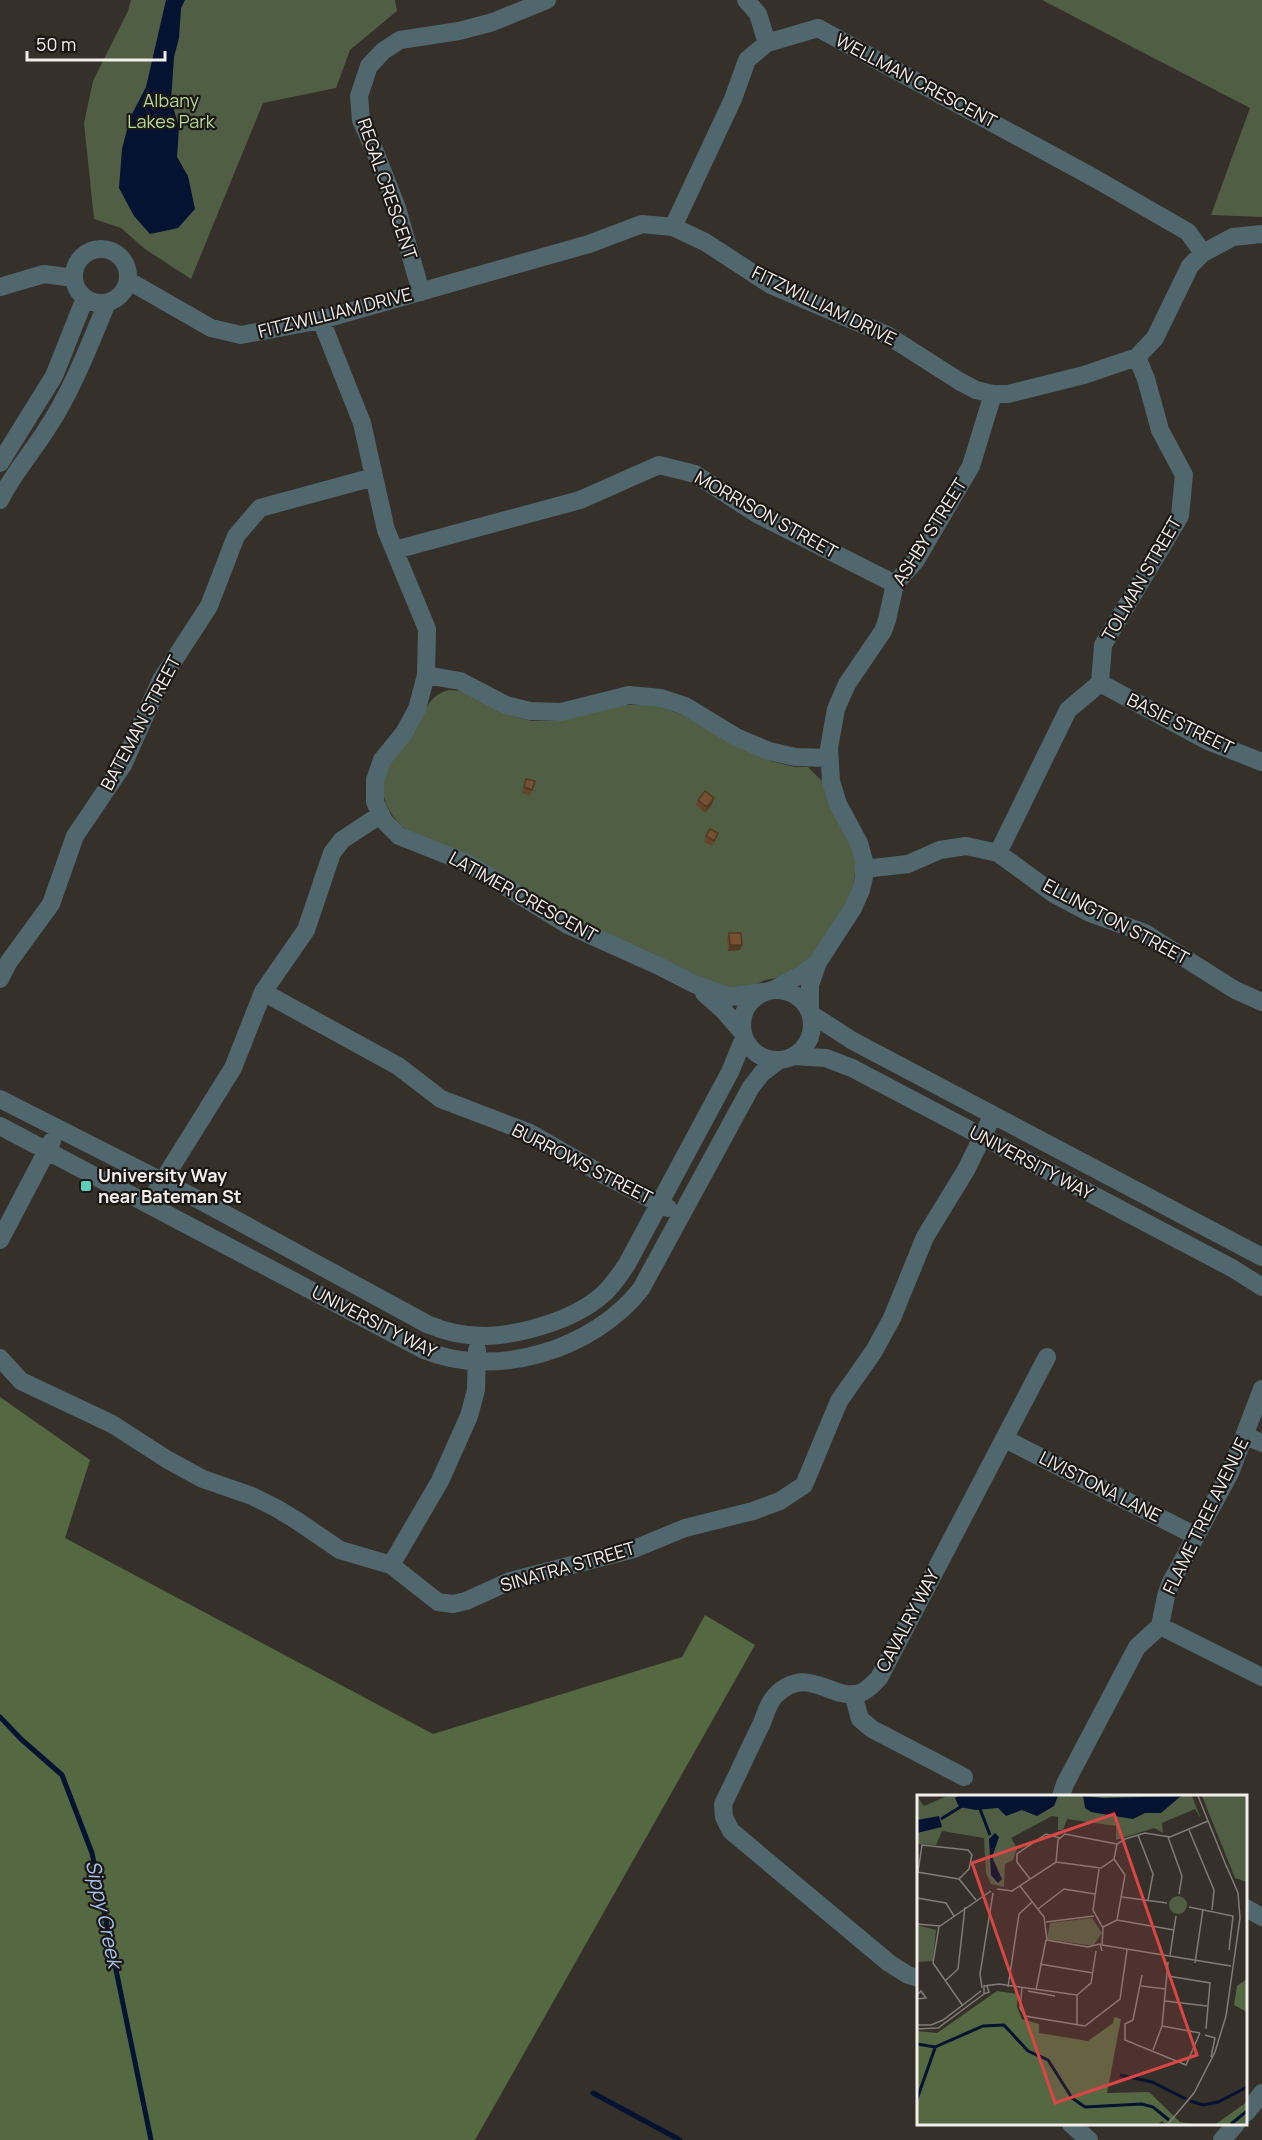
<svg xmlns="http://www.w3.org/2000/svg" width="1262" height="2140" font-family="Manrope,sans-serif">
  <style>
    .green { fill: #505e44 }
    .forest { fill: #546841 }
    .water { fill: #031331 }
    .lines { fill: none; stroke-linecap: round; stroke-linejoin: round }
    .stream { stroke: #031331; stroke-width: 5 }
    .minor { stroke: #51676e; stroke-width: 18 }
    .wall { fill: #64462b }
    .shaded-wall { fill: #513923 }
    .building { fill: #745132; stroke: #513923; stroke-width: 1.5 }
    .poi-dot { fill: #5bcebb; stroke: #1b1816; stroke-width: 2 }
    .labels { text-anchor: middle; stroke-width: 4.5; stroke-linejoin: round; paint-order: stroke }
    .street-label { font-size: 18px; fill: #f2eeeb; stroke: #1b1816 }
    .park-label { font-size: 18px; fill: #b6d897; stroke: #1b1816 }
    .poi-label { font-size: 18px; font-weight: bold; fill: #f2eeeb; stroke: #1b1816; text-anchor: start }
    .water-label { font-size: 20px; font-style: italic; fill: #a5c3f3; stroke: #1b1816 }
    .inset-river { fill: none; stroke: #031331; stroke-width: 3 }
    .inset-road { fill: none; stroke: #817c77; stroke-width: 1.5 }
    .view { fill: #da4645; fill-opacity: 0.15; stroke: #da4645; stroke-width: 3 }
    .inset-edge { fill: none; stroke: #f2eeeb; stroke-width: 3 }
  </style>
  <rect width="100%" height="100%" fill="#36302a"/>
  <!-- green -->
  <path class="green" d="M131 0H395L397 11 350 50 336 88 263 103 191 279 145 249 121 228 94 219 84 123 93 81 128 11Z
    M1042 0H1262V217L1211 215 1250 108Z
    M449 690 460 691 513 716 532 721H561L621 705H654L683 715 771 761 795 767H808L821 780 854 853 856 865 853 886 842 912 814 954 782 977 765 980 747 989 727 991 650 952 591 928 406 830C388 814 376 793 387 768 394 755 407 744 415 731 426 713 426 696 449 690Z"/>
  <!-- forest -->
  <path class="forest" d="M0 1397 90 1460 65 1538 433 1734 682 1657 705 1615 755 1645 475 2140H0Z"/>
  <!-- water -->
  <path class="water" d="M166 0H185L181 8 179 38 174 57 171 100 179 127 177 157 188 176 195 209 178 228 150 234 134 216 119 188 122 149 130 118 146 87Z"/>
  <g class="lines">
    <!-- stream -->
    <path class="stream" d="M0 1717 21 1739 62 1775 92 1853 151 2140
      M593 2093 680 2140"/>
    <!-- minor -->
    <path class="minor" d="M746 0 758 14 767 43
      M673 227 733 99 747 60 767 43 818 28 1096 179 1188 232 1203 253
      M74 276a27 27 0 1 1 54 0a27 27 0 1 1-54 0Z
      M129 281 211 328 241 335 321 320 589 244 642 224 673 227 705 242 771 285 887 335 959 381 976 390 993 394H1008L1084 375 1137 357 1155 338 1190 266 1203 253 1233 237 1262 234
      M0 287 44 274 74 278
      M421 292 397 208 374 149 361 120 359 96 369 66 383 51 400 40 459 31 493 22 547 0
      M321 320 362 423 386 530 427 629 426 675 417 709 404 733 382 760 375 780V802L384 821 399 836 467 863 568 925 659 966 694 984 730 997 763 992
      M0 463 54 376 85 298
      M0 500C12 475 31 454 46 430 72 391 89 346 107 303
      M395 550 580 500 659 465 695 474 757 514 895 584
      M426 675 460 681 506 705 530 711 561 712 629 695 661 698 685 706 736 737 769 751 795 757 829 758
      M1100 683 1208 741 1262 762
      M998 853 1068 710 1100 683 1103 645 1180 516 1184 475 1160 430 1146 379 1137 357
      M864 869 908 864 940 850 966 846 998 853 1054 894 1090 913 1145 933 1235 990 1262 1002
      M0 979 8 963 51 904 75 836 123 765 161 680 209 606 236 536 260 508 374 477
      M742 1025a35 35 0 1 1 70 0a35 35 0 1 1-70 0Z
      M773 990 800 975 818 962
      M263 992 398 1066 441 1099 530 1133 600 1173 668 1208
      M704 993 724 1011 743 1033
      M810 1012V985L818 962 853 908 861 890 864 877V861L859 843 838 804 831 781 829 748 836 709 847 684 883 631 887 620 895 584 916 560 971 466 993 394
      M811 1014 853 1041 1262 1257
      M794 1056 826 1058 852 1068 1232 1268 1262 1287
      M0 1099 203 1202 427 1324C469 1342 505 1338 548 1324 566 1318 586 1309 601 1296 611 1288 619 1276 627 1264L730 1072 744 1038
      M0 1126 424 1350C496 1380 594 1349 641 1289L751 1087 762 1073 779 1060
      M157 1190 233 1068 263 992 306 930 332 853 342 840 380 815
      M0 1240 52 1141
      M0 1358 21 1381 112 1424 168 1460 203 1479 252 1496 276 1508 296 1520 340 1550 391 1565 438 1602 453 1604 466 1601 510 1581 634 1549 685 1528 753 1511 780 1501 804 1485 839 1401 874 1351 892 1318 925 1237 966 1170 993 1115
      M1246 1436 1262 1443
      M1005 1439 1196 1536
      M391 1565 440 1481 469 1416 476 1390 477 1350
      M1160 1626 1262 1677
      M853 1694 860 1719 872 1729 964 1777
      M1061 1796 1065 1784 1137 1647 1160 1626 1166 1596 1170 1584 1230 1473 1262 1389
      M1246 1908 1262 1917
      M918 1978 908 1975 889 1963 731 1831 724 1817 723 1804C736 1778 748 1751 761 1725 765 1716 768 1703 775 1696 806 1664 830 1699 857 1694 866 1692 872 1685 879 1678L1047 1357
      M1246 2113 1262 2093
      M1071 2124 1089 2140
      M1222 2140 1236 2124"/>
  </g>
  <!-- wall -->
  <path class="wall" d="M526 779 532 790 530 796 522 793Z
    M698 800 712 804 705 813 696 805Z
    M706 836 716 839 712 846 704 842Z
    M729 933 742 945 740 950 728 951 727 939Z"/>
  <!-- shaded-wall -->
  <path class="shaded-wall" d="M714 798 712 804 705 813 707 807Z
    M730 945H742L740 950 728 951Z"/>
  <!-- building -->
  <path class="building" d="M526 779 535 781 532 790 524 787Z
    M705 791 714 798 707 807 698 800Z
    M710 829 718 833 714 841 706 836Z
    M729 933H741L742 945H730Z"/>
  <!-- markers -->
  <rect class="poi-dot" x="80" y="1180" width="12" height="12" rx="3"/>
  <g class="labels">
    <!-- street labels -->
    <g class="street-label">
      <text transform="translate(916 81) rotate(28)" y="6">WELLMAN CRESCENT</text>
      <text transform="translate(387 189) rotate(71)" y="6">REGAL CRESCENT</text>
      <text transform="translate(824 306) rotate(26)" y="6">FITZWILLIAM DRIVE</text>
      <text transform="translate(335 313) rotate(-14)" y="6">FITZWILLIAM DRIVE</text>
      <text transform="translate(766 515) rotate(29)" y="6">MORRISON STREET</text>
      <text transform="translate(930 532) rotate(-58)" y="6">ASHBY STREET</text>
      <text transform="translate(1142 579) rotate(-60)" y="6">TOLMAN STREET</text>
      <text transform="translate(141 723) rotate(-62)" y="6">BATEMAN STREET</text>
      <text transform="translate(1180 724) rotate(26)" y="6">BASIE STREET</text>
      <text transform="translate(523 897) rotate(29)" y="6">LATIMER CRESCENT</text>
      <text transform="translate(1116 922) rotate(28)" y="6">ELLINGTON STREET</text>
      <text transform="translate(1031 1163) rotate(28)" y="6">UNIVERSITY WAY</text>
      <text transform="translate(582 1164) rotate(27)" y="6">BURROWS STREET</text>
      <text transform="translate(374 1322) rotate(27)" y="6">UNIVERSITY WAY</text>
      <text transform="translate(1100 1487) rotate(27)" y="6">LIVISTONA LANE</text>
      <text transform="translate(1206 1516) rotate(-64)" y="6">FLAME TREE AVENUE</text>
      <text transform="translate(568 1567) rotate(-16)" y="6">SINATRA STREET</text>
      <text transform="translate(908 1621) rotate(-62)" y="6">CAVALRY WAY</text>
    </g>
    <!-- park labels -->
    <g class="park-label">
      <text x="171" y="107">Albany<tspan x="171" dy="21">Lakes Park</tspan></text>
    </g>
    <!-- poi labels -->
    <g class="poi-label">
      <text x="98" y="1182">University Way<tspan x="98" dy="21">near Bateman St</tspan></text>
    </g>
    <!-- water labels -->
    <g class="water-label">
      <text transform="translate(104 1914) rotate(78)" y="7">Sippy Creek</text>
    </g>
  </g>
  <!-- overview -->
  <g transform="translate(917 1795)">
    <rect width="330" height="330" fill="#36302a"/>
    <path d="M0 1 7 11 30 1H275L284 24 278 14 245 28 246 38 237 33 199 45V31L150 24 146 35H141V22L135 21 94 43 100 53 96 65 88 69 87 92 74 89 69 78 67 43 25 36 19 50 0 49ZM285 1H330V87L318 83ZM252 110a9 9 0 1 1 18 0a9 9 0 1 1-18 0ZM175 123 185 138 176 151 130 144 133 128ZM0 130 19 135 16 166 0 167Z" fill="#505e44"/>
    <path d="M330 184V217L317 210 320 191ZM80 196 101 199 100 212 105 224 122 229V238L171 246 196 228 197 222 204 224 190 298 232 297 263 327 277 329H248L245 326 241 329H0V236L20 238ZM330 307V329H299Z" fill="#546841"/>
    <path d="M41 1H141L137 11 120 21 105 15 89 21 81 13 59 15 42 12 38 3ZM166 1 186 3 264 1 244 18H228L216 24 174 17 168 13ZM22 21 25 32 0 38V25ZM78 38 82 42 75 62 85 84 81 88 74 80 72 44Z" fill="#031331"/>
    <path class="inset-river" d="M63 14 73 40M24 24 45 11M0 249 18 252 66 231 87 230 111 256 131 265 155 303 168 312 225 309 236 312 252 325M203 280 235 287 269 304M0 304 18 253M273 306 286 310 301 307 330 292M314 329 330 316"/>
    <path class="inset-road" d="M281 1 310 73M272 35 297 95 295 115M221 40 236 79 231 105M251 42 265 81 262 99M197 64 208 80 200 125M139 67 141 45 148 39 200 49M182 74 176 115 186 133 185 150M0 77 42 84M1 77 5 50 51 55 55 60 52 74 42 84M42 84 59 105M113 84 100 67V59L129 39 143 43M103 91 127 122 130 145 171 152 183 149 185 156M80 94 95 96 139 67 184 73 197 64 200 49 208 44 228 38 253 42 291 26M205 102 250 108M0 103 29 108 37 121M272 112 316 121 312 155M121 114 147 94 178 99M129 127 177 121M0 129 23 131 74 96M186 132 200 125 257 135M185 150 314 171M253 160 259 121M16 168 46 211M16 168 22 131M278 168 286 114M123 169 176 178M251 181 293 188 289 234M28 186 41 174 48 112M70 191 72 197 67 199V191L82 189 160 200 174 188 179 156M224 191 249 194M91 192 102 119 115 107M105 192 103 213 108 221 168 231 203 204 210 155M65 193 63 179 76 98M119 195 129 145M111 196 138 201M0 200 4 196 9 203 0 204M248 206 290 211M216 225 208 229V245L269 270 283 238M216 225 225 180M160 229V200M0 230H14L26 225 64 196M245 231 283 238M0 234 21 233 67 199M288 240 298 243 294 262M236 255 245 231 251 167M251 329 277 298 298 257 309 221 323 123 321 98 309 70"/>
    <path class="view" d="M197 19 280 260 138 308 55 68Z"/>
    <rect width="330" height="330" class="inset-edge"/>
  </g>
  <!-- scale -->
  <path d="M27 51v9h138v-9" fill="none" stroke="#f2eeeb" stroke-width="3"/>
  <text x="36" y="51" font-size="18" fill="#f2eeeb" stroke="#1b1816" stroke-width="4.5" paint-order="stroke">50 m</text>
</svg>
